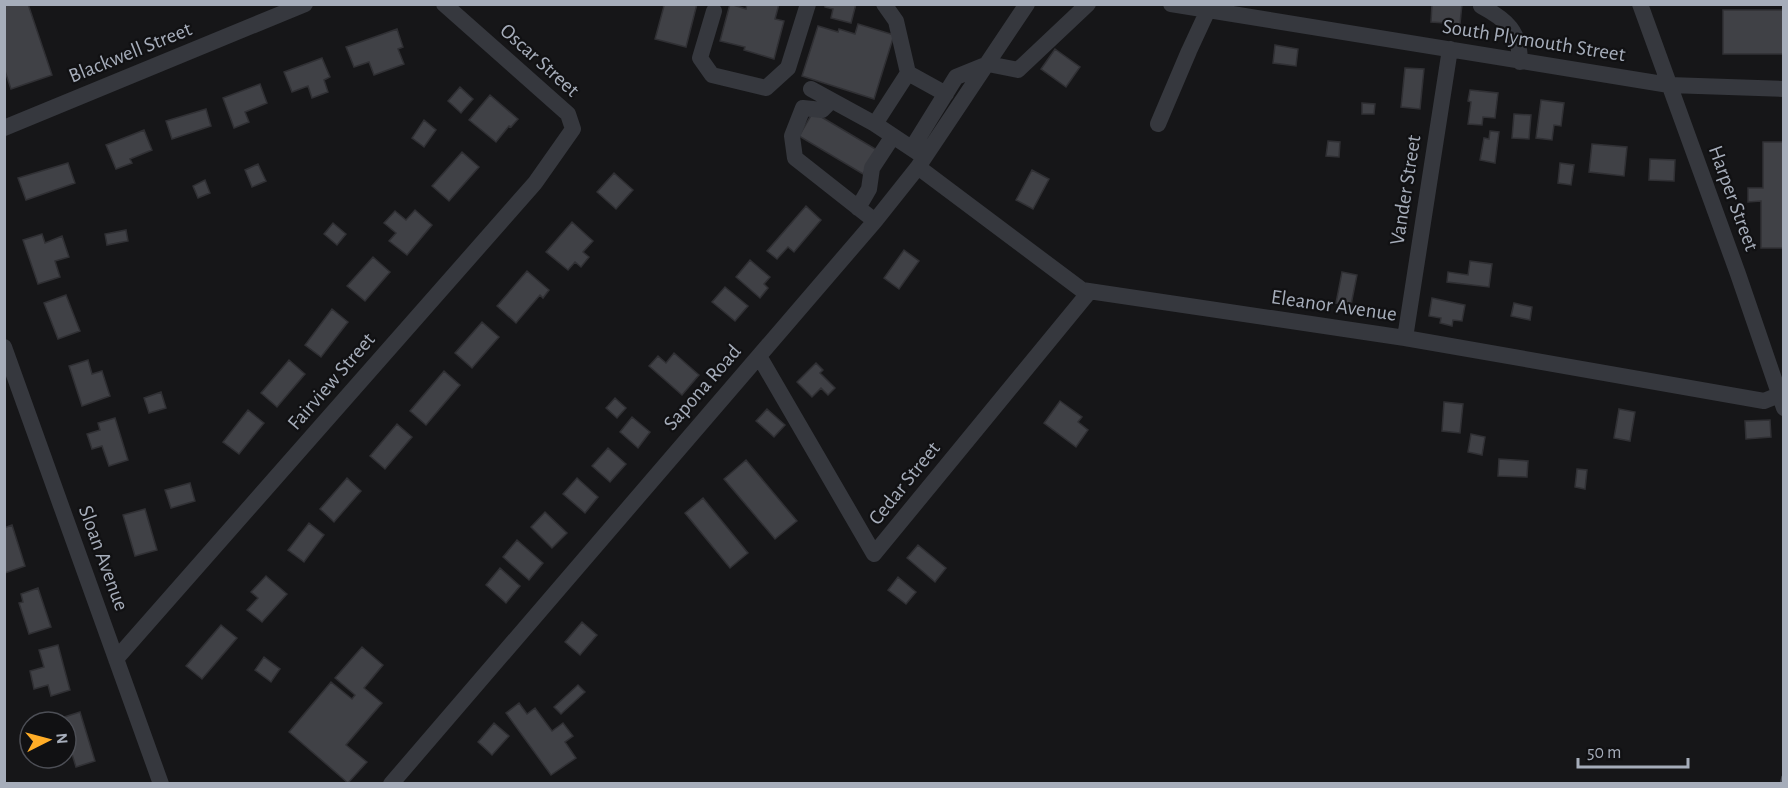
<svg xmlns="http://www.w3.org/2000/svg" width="1788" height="788" font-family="'Alegreya Sans',sans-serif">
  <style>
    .building { fill: #404146; stroke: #303034; stroke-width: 1.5 }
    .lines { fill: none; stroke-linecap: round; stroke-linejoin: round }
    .minor { stroke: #36383e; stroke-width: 16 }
    .rail { stroke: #494c53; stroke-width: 4.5; stroke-dasharray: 8 6; stroke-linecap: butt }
    .labels { text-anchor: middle; stroke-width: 4.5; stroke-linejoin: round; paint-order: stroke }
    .street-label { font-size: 21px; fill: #a6adba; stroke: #111113 }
  </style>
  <rect width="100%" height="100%" fill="#161618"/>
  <!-- building -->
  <path class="building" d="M4 4H28L52 75 11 89 4 68Z
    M659 4H697L686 47 655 39 664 6Z
    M730 4 746 9 747 4H779L775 19 784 21 774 59 744 50 745 47 720 41Z
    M825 4H856L851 23 831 18 833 9 825 7Z
    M1432 4H1462L1460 24 1431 22Z
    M1723 10H1784V54H1723Z
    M858 24 894 35 874 99 802 76 818 26 838 32 839 29 855 34Z
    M397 29 403 47 398 49 404 64 374 75 369 62 354 67 346 47Z
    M1275 45 1298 49 1296 66 1273 63Z
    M1055 49 1080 67 1066 87 1041 69Z
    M322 58 330 77 324 80 328 92 312 98 308 86 292 92 284 72Z
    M1405 68 1424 69 1420 109 1401 107Z
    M260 84 267 103 245 112 249 122 234 128 223 98Z
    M460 87 473 99 461 113 448 101Z
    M1470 90 1498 93 1495 118 1483 117 1482 125 1468 124 1471 102 1468 101Z
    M490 95 518 119 511 127 509 126 496 142 469 120Z
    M1541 100 1564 103 1561 126 1554 125 1552 140 1536 138Z
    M1362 103 1375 104 1374 114H1362Z
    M206 109 211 126 172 139 166 121Z
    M813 112 877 150 863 174 799 136Z
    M1514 114 1531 115 1529 139 1512 138Z
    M424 120 436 130 424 147 412 138Z
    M144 130 152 150 130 159 132 163 116 169 106 145Z
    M1490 131 1499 132 1495 163 1480 160 1484 138 1489 139Z
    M1328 141 1340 142 1339 157 1326 156Z
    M1763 142H1784V248H1761V201L1748 202V188H1763Z
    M1592 144 1627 147 1624 176 1589 172Z
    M462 152 479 167 449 201 432 186Z
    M1650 159 1675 160 1674 181 1649 180Z
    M68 163 75 183 26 200 18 178Z
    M1560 163 1574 165 1571 185 1558 183Z
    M258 164 266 181 252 187 245 170Z
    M1032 170 1049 179 1033 209 1016 200Z
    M614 173 633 190 616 209 597 192Z
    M205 180 210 193 198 198 193 186Z
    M806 206 821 220 794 252 788 247 777 259 767 251Z
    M415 210 432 225 407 255 389 241 396 233 384 223 395 211 406 220Z
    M572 222 593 241 583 252 589 257 581 267 575 262 568 270 546 252Z
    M333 223 346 234 337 245 324 234Z
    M126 230 128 241 107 245 105 234Z
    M42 234 45 243 62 236 69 257 55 261 60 277 38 284 23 240Z
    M904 250 919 261 899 289 884 278Z
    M373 257 390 272 365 301 347 286Z
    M750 260 770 277 764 284 768 288 760 298 736 277Z
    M1470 261 1492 264 1489 287 1447 282 1448 272 1468 275Z
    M527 271 549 290 543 298 540 295 516 323 497 306Z
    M1342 272 1357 275 1351 305 1336 303Z
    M725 287 748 306 735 321 712 302Z
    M66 295 80 331 58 339 44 303Z
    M1432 298 1465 305 1462 321 1453 320 1452 326 1440 323 1441 318 1429 316Z
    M1514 303 1532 307 1530 320 1511 316Z
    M332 309 348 322 321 357 305 345Z
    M482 322 499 337 472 368 455 353Z
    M674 353 699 375 682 395 649 366 658 356 666 363Z
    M88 360 92 374 102 371 110 396 82 406 69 366Z
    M289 360 305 374 277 407 261 393Z
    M816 363 823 370 820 373 835 388 828 395 821 388 812 397 797 382Z
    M444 371 460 385 426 425 410 411Z
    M161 392 166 408 149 413 144 398Z
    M615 398 626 408 617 418 606 408Z
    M1060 401 1082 417 1078 422 1088 430 1076 447 1044 423Z
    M1444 402 1463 404 1460 433 1442 431Z
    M767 409 785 425 774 437 756 421Z
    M1619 409 1635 412 1630 441 1614 438Z
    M248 410 264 423 239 454 223 442Z
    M632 417 650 432 638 448 620 432Z
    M115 418 128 460 109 466 102 446 92 449 87 434 100 430 98 423Z
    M1770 420 1771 437 1746 439 1745 421Z
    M397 424 412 437 385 469 370 456Z
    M1471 434 1485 437 1482 455 1468 452Z
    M608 448 626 464 610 482 592 466Z
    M1499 459 1528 461 1527 477 1498 476Z
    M746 460 797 521 775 539 724 479Z
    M1577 469 1587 470 1585 489 1575 487Z
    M347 478 361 491 334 522 320 509Z
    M577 478 598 497 585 513 563 494Z
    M190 483 195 501 171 508 165 490Z
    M703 498 748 553 730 568 685 513Z
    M145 509 157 550 135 556 123 515Z
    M545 512 567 533 552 548 531 527Z
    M309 523 324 535 304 562 288 550Z
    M12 525 25 566 5 573 4 528Z
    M517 540 543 563 529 580 503 557Z
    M918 545 946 568 935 582 907 558Z
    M500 568 520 586 506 603 486 585Z
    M266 576 287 594 262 622 247 610 258 598 251 592Z
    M898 577 916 592 906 604 888 590Z
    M38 588 51 627 29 634 19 603 23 602 21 594Z
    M582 622 597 635 580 655 565 642Z
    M221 625 237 638 202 679 186 666Z
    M58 645 70 690 51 696 48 685 34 689 30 671 44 667 39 650Z
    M362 647 383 665 364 688 382 703 346 745 367 762 348 783 289 732 331 682 352 699 355 695 335 678Z
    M264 657 280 669 271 682 255 670Z
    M578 685 585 692 561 714 554 707Z
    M519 703 527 714 535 708 552 731 563 723 573 736 565 742 576 758 551 775 506 713Z
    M80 712 95 761 76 767 66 735V722H62L61 718Z
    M494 723 509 736 492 755 478 742Z"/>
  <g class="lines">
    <!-- minor -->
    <path class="minor" d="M884 4 896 21 908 73 875 124 920 154
      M1171 4 1669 85 1784 89
      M1640 4 1738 274 1784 408
      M1481 6C1507 20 1520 31 1520 62
      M714 11 700 58 712 75 766 88 788 68 808 4
      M908 73 946 94
      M811 89 875 124
      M831 101 822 110 803 108 792 136 795 158 875 221
      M1158 124 1189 51 1208 10
      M4 128 305 4
      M912 148 956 77 988 64 1018 70 1088 4
      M918 167 1082 290 1405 338 1764 401 1779 395
      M858 208 869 189 872 168 893 136
      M1405 338 1450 49
      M4 347 161 784
      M759 356 874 554 1090 291
      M116 659 535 183 573 129 568 114 444 4
      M391 784 875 221 918 167 1027 4"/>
    <!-- rail -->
    <path class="rail" d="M1782 784 1784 775"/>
  </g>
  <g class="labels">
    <!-- street labels -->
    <g class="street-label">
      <text transform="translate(1534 40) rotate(9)" y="7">South Plymouth Street</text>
      <text transform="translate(130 52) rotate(-22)" y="7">Blackwell Street</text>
      <text transform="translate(540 60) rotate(42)" y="7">Oscar Street</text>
      <text transform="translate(1405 190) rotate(-81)" y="7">Vander Street</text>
      <text transform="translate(1734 198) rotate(70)" y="7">Harper Street</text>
      <text transform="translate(1334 305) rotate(8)" y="7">Eleanor Avenue</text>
      <text transform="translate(331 381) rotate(-49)" y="7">Fairview Street</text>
      <text transform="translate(702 387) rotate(-49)" y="7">Sapona Road</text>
      <text transform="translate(904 483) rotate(-51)" y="7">Cedar Street</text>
      <text transform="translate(104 558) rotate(70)" y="7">Sloan Avenue</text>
    </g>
  </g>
  <!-- border -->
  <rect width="1788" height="788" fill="none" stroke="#a6adba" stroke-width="12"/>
  <!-- north arrow -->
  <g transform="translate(48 740) rotate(84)"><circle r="28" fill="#111113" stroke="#4d4f56" stroke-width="1.5"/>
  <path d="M0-4.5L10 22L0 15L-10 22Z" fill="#ffad27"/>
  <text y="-9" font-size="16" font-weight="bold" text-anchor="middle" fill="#a6adba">N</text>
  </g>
  <!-- scale -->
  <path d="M1578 758v9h110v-9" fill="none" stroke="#a6adba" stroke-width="3"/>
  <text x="1587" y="758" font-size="18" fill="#a6adba" stroke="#111113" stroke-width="4.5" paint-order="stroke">50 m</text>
</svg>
